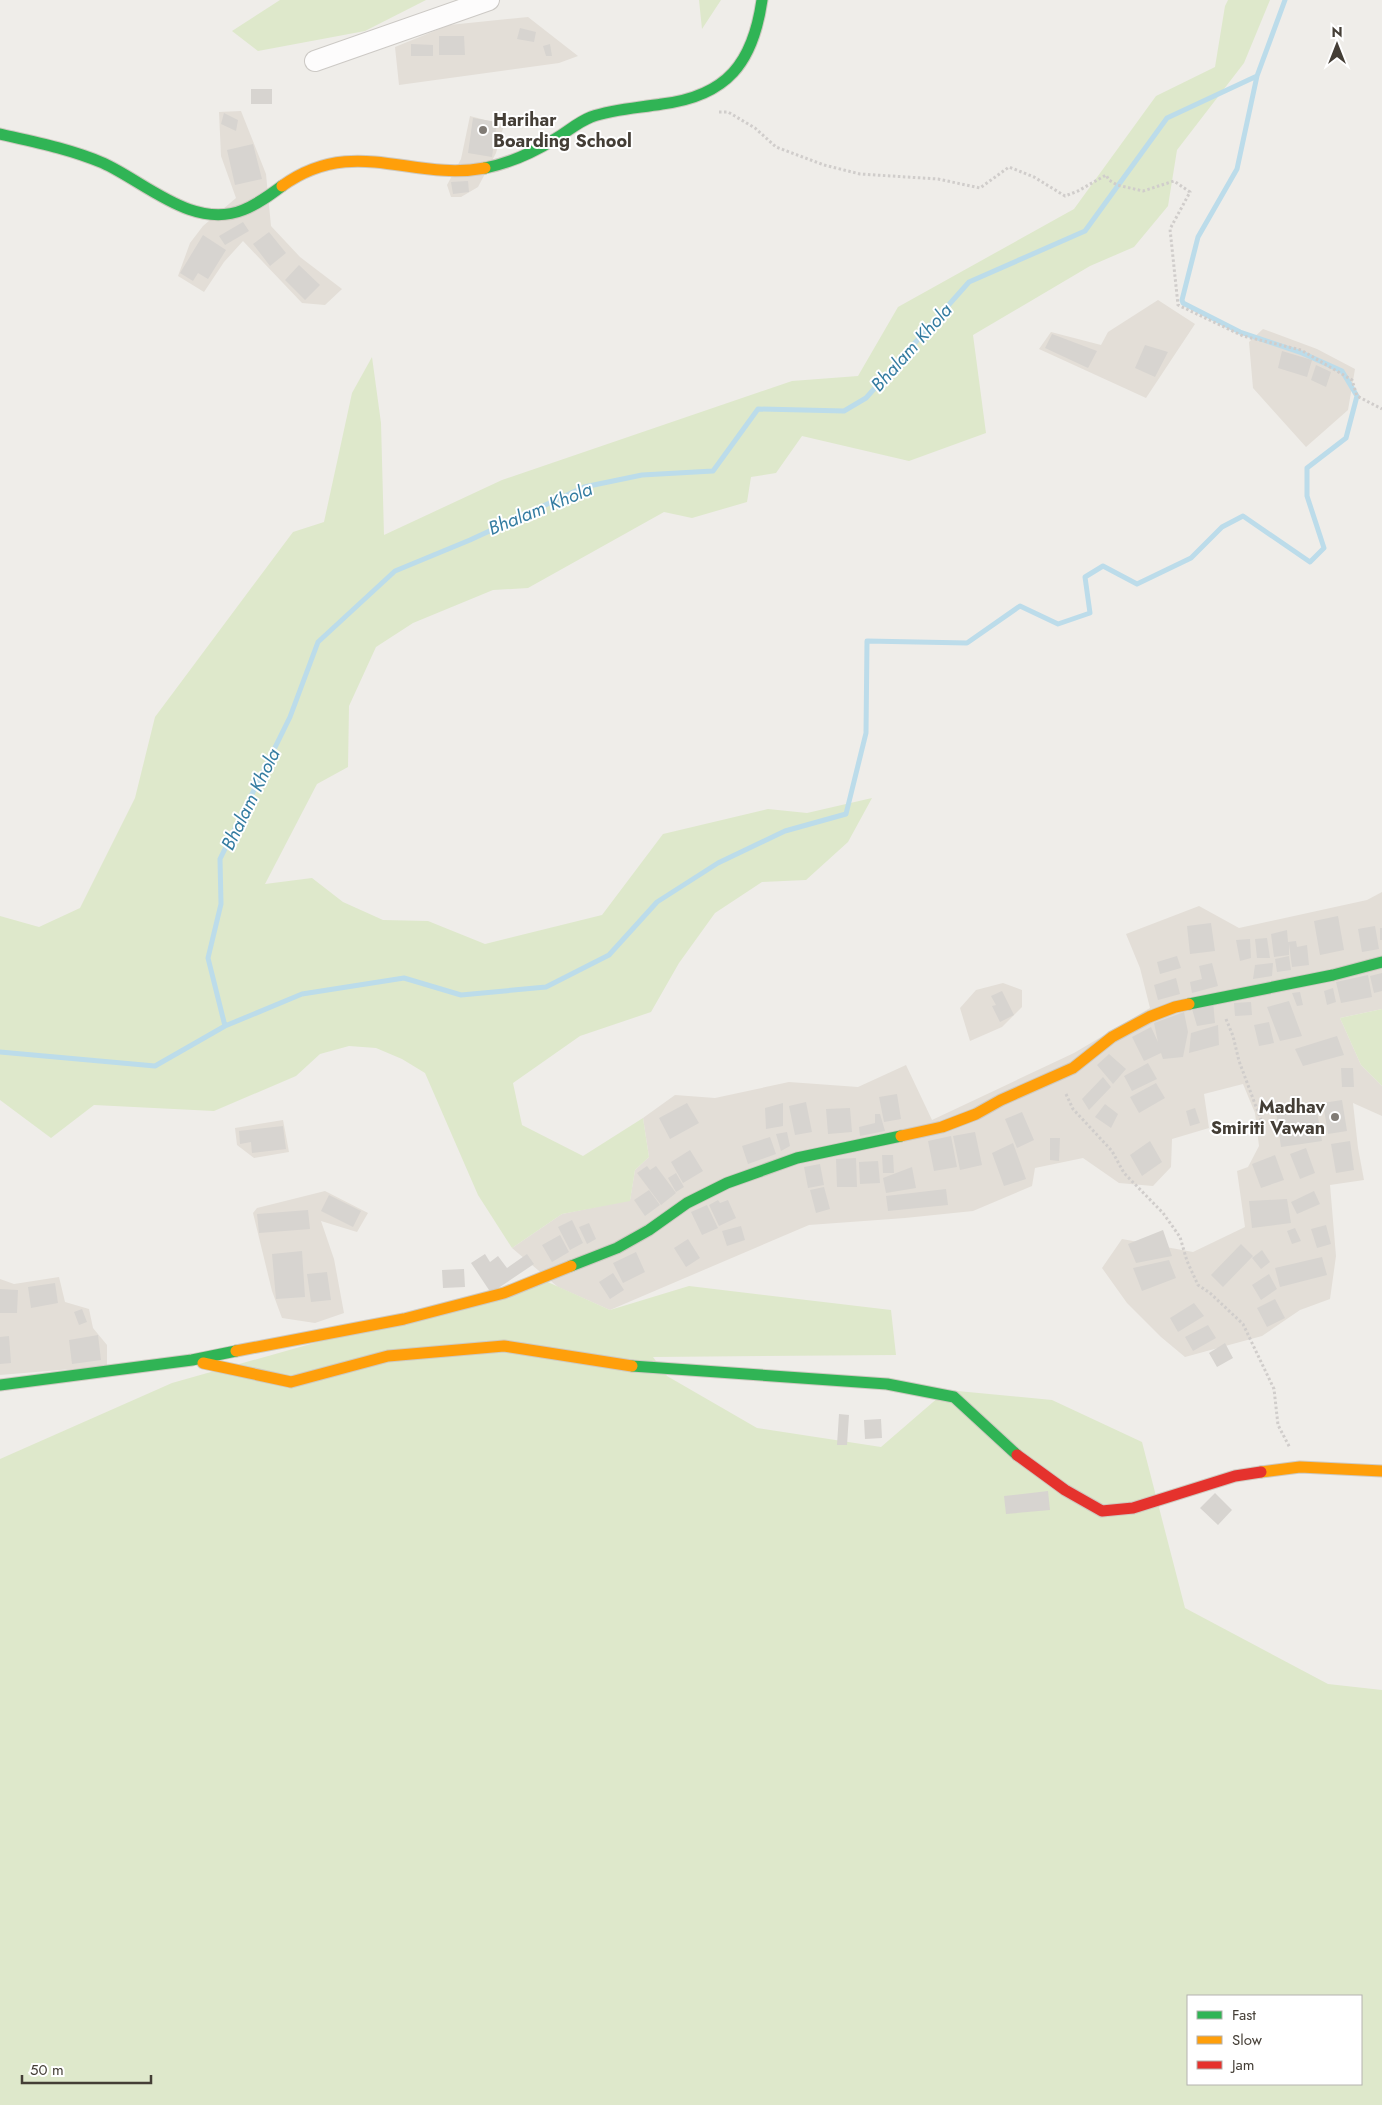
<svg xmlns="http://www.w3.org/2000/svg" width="1382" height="2105" font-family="Jost,sans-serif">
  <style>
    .residential { fill: #e3ded7 }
    .green { fill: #dee8cb; fill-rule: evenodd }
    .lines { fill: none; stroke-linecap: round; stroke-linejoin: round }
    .stream { stroke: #bcdcea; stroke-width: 5 }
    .building { fill: #d7d4d0 }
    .street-casing { stroke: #ccc9c5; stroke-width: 22 }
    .fast-casing { stroke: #cec9c0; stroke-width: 13 }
    .slow-casing { stroke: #cec9c0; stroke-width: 13 }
    .jam-casing { stroke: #cec9c0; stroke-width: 13 }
    .path { stroke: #d0cdcb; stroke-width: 3; stroke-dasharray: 2.5 2.5; stroke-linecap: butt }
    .street { stroke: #fdfcfc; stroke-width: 20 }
    .fast { stroke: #30b455; stroke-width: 11 }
    .slow { stroke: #ff9f0a; stroke-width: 11 }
    .jam { stroke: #e5322d; stroke-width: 11 }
    .poi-dot { fill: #807b75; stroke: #fff; stroke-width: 2 }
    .labels { text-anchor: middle; stroke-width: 4; stroke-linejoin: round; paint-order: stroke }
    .poi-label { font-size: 18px; font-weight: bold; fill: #443e36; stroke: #fff; text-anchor: start }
    .water-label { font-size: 19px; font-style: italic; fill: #347ca1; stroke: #fff }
  </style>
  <rect width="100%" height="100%" fill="#efede9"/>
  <!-- residential -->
  <path class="residential" d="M528 17 578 56 559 63 399 85 395 47 449 25Z
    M241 111 266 174 271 226 300 257 342 289 325 305 302 303 243 241 224 262 204 292 178 276 190 243 203 226 236 198 221 156 219 112Z
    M470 116 504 125 496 153 478 187 461 197H451L447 185 461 159Z
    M1158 300 1195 324 1146 398 1039 349 1051 332 1101 345 1108 332Z
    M1263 329 1317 349 1355 369 1348 410 1306 447 1253 388 1249 342Z
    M1382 892V1009L1340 1018 1361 1065 1382 1086V1116L1353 1103 1358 1148 1364 1180 1330 1185 1336 1256 1330 1299 1300 1310 1262 1336 1185 1357 1161 1337 1127 1303 1102 1268 1122 1239 1193 1252 1245 1227 1237 1171 1248 1167 1259 1146 1255 1113 1243 1084 1204 1094 1209 1128 1172 1139 1171 1167 1153 1186 1119 1183 1083 1158 1035 1168 1032 1186 973 1211 905 1218 809 1225 610 1310 558 1287 512 1248 562 1214 630 1200 635 1170 649 1157 643 1118 675 1095 715 1098 789 1082 858 1087 906 1065 932 1120 1074 1053 1150 1008 1140 968 1126 934 1199 906 1239 928 1367 900Z
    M1003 983 1022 990V1007L1002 1027 970 1041 960 1008 976 990Z
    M283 1120 289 1152 254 1158 237 1145 235 1128Z
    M325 1191 368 1213 357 1232 321 1221 334 1259 344 1313 315 1323 282 1318 272 1291 253 1213 257 1208Z
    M59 1277 65 1302 89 1309 93 1328 107 1345V1366L0 1375V1279L14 1284Z"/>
  <!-- green -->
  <path class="green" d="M280 0H426L365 31 258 51 232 31Z
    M699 0H721L702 29Z
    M1228 0H1270L1244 63 1177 150 1168 206 1134 247 1090 266 973 335 986 433 909 461 802 436 776 473 751 477 747 502 692 518 664 512 528 588 493 590 413 623 376 647 349 706 348 767 317 784 265 884 312 878 343 902 383 920 428 921 485 944 602 915 663 834 768 809 807 813 872 798 848 842 806 880 762 882 715 913 679 963 651 1012 580 1036 513 1083 522 1125 583 1156 643 1118 649 1157 635 1170 630 1201 562 1214 512 1248 478 1195 425 1073 402 1059 376 1048 349 1046 320 1054 296 1076 214 1111 94 1105 51 1138 0 1100V916L39 927 80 908 135 798 155 717 293 532 324 522 352 393 372 357 381 423 384 535 502 480 792 381 858 376 898 307 1074 209 1156 96 1215 67 1225 6Z
    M1382 1009V1086L1361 1065 1340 1018Z
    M541 1279 610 1310 689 1286 891 1310 896 1355 653 1357 667 1376 757 1428 881 1447 947 1390 1052 1400 1142 1442 1185 1608 1328 1684 1382 1690V2105H0V1459L172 1383ZM1188 1996H1361V2084H1188Z"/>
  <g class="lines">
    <!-- stream -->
    <path class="stream" d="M225 1026 302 994 404 978 461 995 546 987 609 955 657 902 718 863 785 831 846 814 866 733 867 641 967 643 1020 606 1058 624 1090 613 1085 577 1103 566 1137 584 1191 558 1222 527 1243 516 1310 562 1324 548 1307 496V468L1346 438 1357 396 1342 371 1302 353 1240 332 1183 303 1182 300 1198 237 1237 169 1257 76
      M0 1052 155 1066 225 1026 208 958 221 904 220 859 290 717 318 642 395 571 470 540 584 487 642 475 713 471 758 409 844 411 866 398 969 282 1085 231 1167 118 1257 76 1285 0"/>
  </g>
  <!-- building -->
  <path class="building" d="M520 28 536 32 534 42 517 39Z
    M439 36H464L465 55H439Z
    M411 44 433 45V56H411Z
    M550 44 552 56H546L543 46Z
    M251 89H272V104H251Z
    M224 113 238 120 236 131 221 124Z
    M473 118 497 122 492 157 468 153Z
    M253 144 262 179 235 185 227 150Z
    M468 181 469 192 453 194 451 182Z
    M243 222 249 231 225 245 219 236Z
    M269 232 286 253 270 266 253 244Z
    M203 235 226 250 208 279 198 273 193 281 180 273Z
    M299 265 320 285 305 300 285 280Z
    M1052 334 1097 351 1088 368 1045 348Z
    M1145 345 1168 352 1155 377 1135 368Z
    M1282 351 1312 360 1307 377 1278 368Z
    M1316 365 1331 372 1326 387 1311 380Z
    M1338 916 1344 950 1320 955 1314 921Z
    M1211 923 1215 951 1190 954 1187 926Z
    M1375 926 1379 949 1362 952 1358 929Z
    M1380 928H1382V940H1380Z
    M1287 930 1288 942 1296 941 1297 947 1307 945 1309 965 1292 967 1289 944V955L1274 957 1271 934Z
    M1267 938 1270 958H1257L1255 939Z
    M1250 939 1251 958 1240 961 1236 940Z
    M1177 956 1181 968 1160 974 1157 962Z
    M1289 956 1291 970 1277 972 1275 959Z
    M1212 963 1218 986 1192 993 1190 982 1202 979 1199 966Z
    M1273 963 1272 976 1253 979 1255 965Z
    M1382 973V991L1374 993 1370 976Z
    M1368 975 1372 997 1341 1003 1336 982Z
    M1176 978 1180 994 1158 1000 1154 985Z
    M1333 988 1336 1002 1327 1005 1324 991Z
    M1002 991 1014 1015 1000 1022 992 1006 996 1005 991 996Z
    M1300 992 1303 1005 1297 1006 1292 993Z
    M1213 1001 1215 1023 1197 1026 1192 1009Z
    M1289 1001 1302 1036 1280 1041 1267 1007Z
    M1251 1002 1252 1015 1235 1016 1234 1003Z
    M1184 1012 1188 1032 1183 1057 1163 1059 1161 1053 1144 1061 1132 1037 1151 1027 1158 1042 1154 1023Z
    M1269 1022 1274 1043 1259 1046 1254 1025Z
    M1218 1025 1219 1045 1189 1053 1191 1033Z
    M1337 1036 1344 1055 1303 1066 1295 1049Z
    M1109 1054 1126 1069 1113 1084 1097 1065Z
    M1148 1063 1157 1079 1132 1091 1124 1076Z
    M1341 1068H1353L1354 1087H1342Z
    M1103 1077 1111 1087 1089 1110 1082 1099Z
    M1156 1083 1165 1098 1139 1113 1130 1097Z
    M897 1094 901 1119 884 1122 879 1097Z
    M1342 1100 1347 1131 1328 1134 1323 1103Z
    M806 1102 812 1132 795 1135 789 1106Z
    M687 1103 699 1123 670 1139 659 1118Z
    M783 1103V1126L766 1129 765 1108Z
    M1105 1104 1118 1114 1111 1128 1095 1117Z
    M1316 1105 1322 1141 1281 1147 1276 1112Z
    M850 1108 852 1132 828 1134 826 1109Z
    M1195 1108 1200 1123 1190 1126 1186 1111Z
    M1022 1112 1034 1140 1017 1148 1005 1119Z
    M875 1114H880L885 1131 860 1136 859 1127 875 1123Z
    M283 1126 286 1149 252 1153 251 1142 240 1144 239 1131Z
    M787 1132 790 1146 781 1151 776 1134Z
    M975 1132 982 1165 960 1170 953 1136Z
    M951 1136 957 1167 934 1171 928 1141Z
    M770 1137 776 1154 748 1164 742 1146Z
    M1050 1138H1060L1059 1161 1050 1160Z
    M1150 1141 1162 1162 1142 1176 1130 1155Z
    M1350 1141 1354 1170 1336 1173 1331 1144Z
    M1013 1143 1026 1179 1004 1186 992 1153Z
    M1306 1148 1315 1173 1300 1179 1290 1154Z
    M690 1150 703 1171 683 1183 671 1162Z
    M882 1155H893L894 1173H883Z
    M1275 1155 1284 1180 1261 1188 1252 1164Z
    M856 1158 857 1187H837L836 1159Z
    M878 1161 880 1183 860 1184 859 1162Z
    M820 1164 824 1185 808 1188 804 1167Z
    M647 1166 650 1170 656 1166 676 1193 661 1205 637 1173Z
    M912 1167 916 1188 886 1193 883 1178Z
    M676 1173 684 1187 676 1192 668 1178Z
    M824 1187 830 1209 816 1213 810 1190Z
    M946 1189 948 1205 888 1211 886 1196Z
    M649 1190 660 1205 645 1216 634 1200Z
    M1314 1191 1320 1204 1297 1214 1291 1202Z
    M329 1195 361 1211 353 1227 321 1211Z
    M1287 1199 1291 1223 1252 1228 1249 1201Z
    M718 1200 720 1203 728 1200 736 1218 719 1226 709 1205Z
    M707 1205 718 1228 702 1235 691 1212Z
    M308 1210 310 1229 259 1233 257 1214Z
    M572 1220 583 1243 570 1250 558 1227Z
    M589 1223 596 1239 587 1244 579 1227Z
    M1326 1225 1331 1244 1317 1248 1311 1229Z
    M741 1226 745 1240 727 1246 722 1231Z
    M1295 1228 1301 1241 1292 1244 1287 1231Z
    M1163 1230 1172 1256 1136 1263 1128 1244Z
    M560 1235 569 1252 552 1262 542 1245Z
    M688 1239 700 1258 686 1267 674 1248Z
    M1241 1244 1253 1256 1223 1287 1211 1275Z
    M1262 1250 1270 1262 1261 1269 1252 1258Z
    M302 1251 305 1297 276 1299 272 1254Z
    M636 1252 645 1272 623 1283 613 1263Z
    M485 1254 490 1262 498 1256 507 1268 527 1254 534 1264 491 1293 471 1263Z
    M1322 1257 1327 1275 1280 1287 1275 1268Z
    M1169 1260 1176 1278 1142 1291 1133 1268Z
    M464 1269 465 1287 443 1288 442 1270Z
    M327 1272 331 1300 311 1302 307 1274Z
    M613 1273 624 1290 610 1299 599 1282Z
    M1269 1274 1277 1289 1261 1300 1252 1285Z
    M55 1283 58 1303 31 1308 28 1287Z
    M0 1289 18 1290 17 1313H0Z
    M1275 1299 1285 1318 1267 1327 1257 1308Z
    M1194 1303 1204 1316 1178 1332 1170 1318Z
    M82 1309 87 1322 79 1325 74 1312Z
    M1208 1325 1216 1338 1193 1351 1185 1337Z
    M98 1335 101 1360 72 1364 69 1340Z
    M9 1336 11 1363 0 1364V1337Z
    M1225 1343 1233 1358 1217 1367 1209 1353Z
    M839 1414 849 1415 847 1445H837Z
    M881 1419 882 1438 865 1439 864 1420Z
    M1048 1491 1050 1510 1006 1514 1004 1496Z
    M1215 1493 1232 1510 1218 1525 1200 1508Z"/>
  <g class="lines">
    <!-- street casing -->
    <g class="street-casing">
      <path id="street" d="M315 61 489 0"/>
    </g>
    <!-- fast casing -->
    <g class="fast-casing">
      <path id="fast" d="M0 134C35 142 70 149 103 163 145 182 193 230 243 210 258 204 270 195 282 186
        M485 168C510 163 534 152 555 139 567 132 578 122 591 117 614 109 638 108 662 104 727 96 753 63 762 0
        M1189 1004 1333 975 1382 962
        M571 1266 617 1248 649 1230 687 1203 727 1183 797 1158 901 1136
        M632 1366 887 1384 954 1397 1017 1455
        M0 1385 192 1360 236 1351"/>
    </g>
    <!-- slow casing -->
    <g class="slow-casing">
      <path id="slow" d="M282 186C354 134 411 182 485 168
        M901 1136 942 1127 976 1114 1001 1100 1073 1068 1112 1037 1149 1017 1175 1007 1189 1004
        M236 1351 404 1319 504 1293 571 1266
        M203 1363 291 1382 388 1356 504 1346 632 1366
        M1261 1472 1300 1467 1382 1471"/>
    </g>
    <!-- jam casing -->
    <g class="jam-casing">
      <path id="jam" d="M1017 1455 1065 1490 1102 1511 1133 1508 1235 1476 1261 1472"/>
    </g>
    <!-- path -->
    <path class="path" d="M719 112H728L755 128 776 147 824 165 860 174 938 179 980 188 1009 167 1034 177 1065 196 1078 191 1106 175 1109 180 1117 185 1143 191 1174 181 1190 192 1170 229 1178 305 1243 336 1301 350 1352 380 1357 396 1382 409
      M1226 1019 1233 1036 1239 1061 1264 1128
      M1066 1094 1073 1109 1112 1151 1124 1173 1163 1213 1180 1237 1187 1261 1198 1285 1210 1293 1243 1324 1274 1389 1278 1425 1290 1448"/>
    <!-- street -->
    <use href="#street" class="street"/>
    <!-- fast -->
    <use href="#fast" class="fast"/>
    <!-- slow -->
    <use href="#slow" class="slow"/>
    <!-- jam -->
    <use href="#jam" class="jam"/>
  </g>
  <!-- markers -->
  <g class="poi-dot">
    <circle cx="483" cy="130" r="5"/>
    <circle cx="1335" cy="1117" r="5"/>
  </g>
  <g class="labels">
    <!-- poi labels -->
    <g class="poi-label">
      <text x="493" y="126">Harihar<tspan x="493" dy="21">Boarding School</tspan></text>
      <text x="1325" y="1113" text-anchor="end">Madhav<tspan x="1325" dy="21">Smiriti Vawan</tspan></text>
    </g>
    <!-- water labels -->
    <g class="water-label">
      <text transform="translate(911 347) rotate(-48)" y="7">Bhalam Khola</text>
      <text transform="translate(540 508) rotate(-22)" y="7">Bhalam Khola</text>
      <text transform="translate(250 799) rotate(-64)" y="7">Bhalam Khola</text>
    </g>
  </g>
  <!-- legend -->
  <rect x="1187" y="1995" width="175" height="90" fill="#ffffff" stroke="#b4b2af"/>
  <rect x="1197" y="2011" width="25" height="8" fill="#30b455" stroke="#b4b2af"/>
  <text x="1232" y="2020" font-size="15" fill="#443e36">Fast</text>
  <rect x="1197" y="2036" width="25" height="8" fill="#ff9f0a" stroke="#b4b2af"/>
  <text x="1232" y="2045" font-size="15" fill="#443e36">Slow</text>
  <rect x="1197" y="2061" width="25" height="8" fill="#e5322d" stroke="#b4b2af"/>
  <text x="1232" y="2070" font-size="15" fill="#443e36">Jam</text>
  <!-- north arrow -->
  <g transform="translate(1337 45)" stroke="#ffffff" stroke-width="4" paint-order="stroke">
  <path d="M0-4L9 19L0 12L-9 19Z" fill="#443e36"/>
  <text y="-8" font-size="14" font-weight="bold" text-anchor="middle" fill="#443e36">N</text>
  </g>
  <!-- scale -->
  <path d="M22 2075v8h129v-8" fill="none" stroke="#443e36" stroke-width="2.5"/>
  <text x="30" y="2075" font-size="15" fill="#443e36" stroke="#ffffff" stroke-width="4" paint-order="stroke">50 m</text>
</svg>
